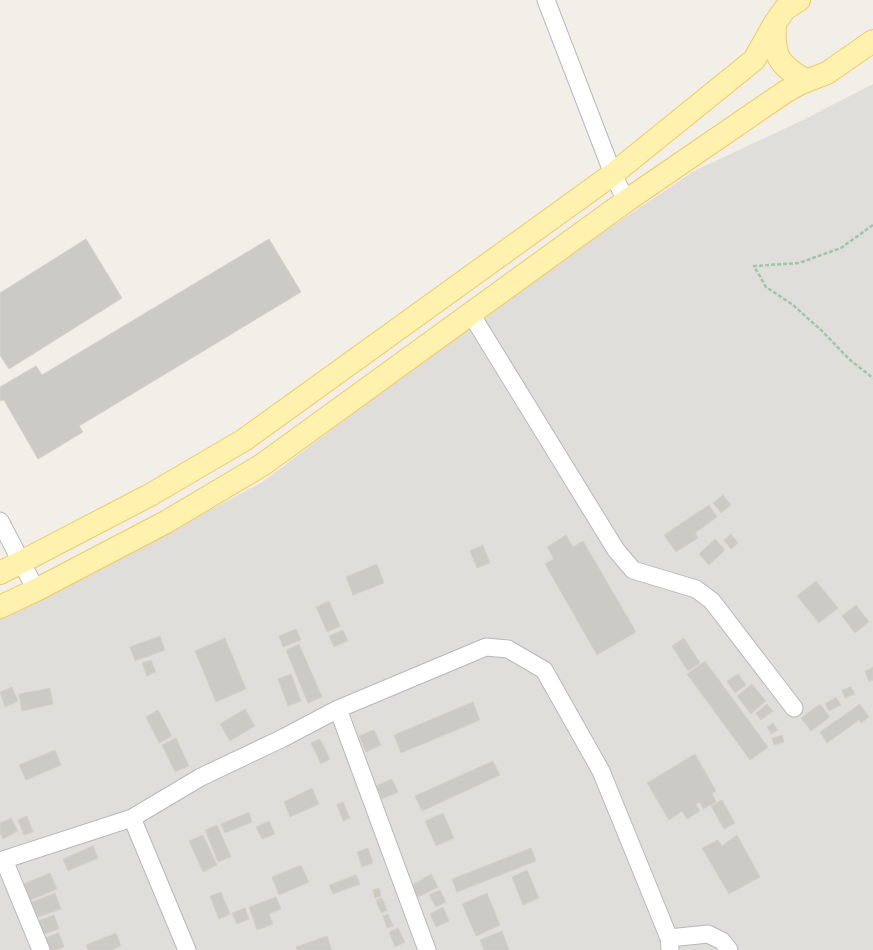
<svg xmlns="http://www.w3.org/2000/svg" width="873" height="950" font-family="Barlow,sans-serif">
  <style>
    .industrial { fill: #e0deda }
    .building { fill: #cccac5; stroke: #d6d1c6 }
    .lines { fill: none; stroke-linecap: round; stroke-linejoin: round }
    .minor-casing { stroke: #b5b8bc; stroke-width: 19 }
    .major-casing { stroke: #f2c960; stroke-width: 24 }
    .path { stroke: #9cc7a9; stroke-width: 2.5; stroke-dasharray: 4 2; stroke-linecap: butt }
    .minor { stroke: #fff; stroke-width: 17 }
    .major { stroke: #fff2af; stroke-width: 22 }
  </style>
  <rect width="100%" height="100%" fill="#f1efe8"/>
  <!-- industrial -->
  <path class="industrial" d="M873 84V950H0V618L92 574 264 481 394 382 553 266 694 171 803 120Z"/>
  <!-- building -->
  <path class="building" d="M86 239 122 298 9 369 0 355V293Z
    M269 239 301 292 79 426 83 432 38 459 4 400 0 401V387L36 366 42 375Z
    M723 495 731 505 721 513 713 503Z
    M709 505 717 517 695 533 698 538 676 552 664 535Z
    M731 534 738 543 731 549 724 540Z
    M566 535 573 547 583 541 636 632 597 655 545 564 554 559 547 547Z
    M715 539 725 550 709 565 699 554Z
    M483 545 490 563 477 568 470 551Z
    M377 564 384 583 353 595 346 577Z
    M816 581 838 608 819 623 797 596Z
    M329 601 340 626 327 632 316 607Z
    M856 605 869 622 855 633 842 616Z
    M296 629 301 640 283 647 279 636Z
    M343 630 348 641 334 647 329 636Z
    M160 636 165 650 135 661 130 647Z
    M225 638 246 689 216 702 195 651Z
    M684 638 700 663 688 671 672 646Z
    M299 644 322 697 308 703 286 650Z
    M151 660 156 672 147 676 142 663Z
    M705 661 768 747 750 760 687 674Z
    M873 667V680L869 682 865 671Z
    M291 674 301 701 288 706 278 679Z
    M738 674 746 685 735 693 727 681Z
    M752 684 766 701 751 714 737 696Z
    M12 687 18 701 5 707 0 692Z
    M851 687 855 694 845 698 842 690Z
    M50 688 53 704 22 711 19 694Z
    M836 697 841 705 829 711 825 704Z
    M473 702 480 720 401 753 394 735Z
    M767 704 773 711 761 720 756 713Z
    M820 704 830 717 811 731 801 718Z
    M860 704 869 717 861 723 859 720 827 743 820 732Z
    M245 709 255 726 230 741 220 724Z
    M158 710 172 736 159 743 146 717Z
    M773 723 778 730 771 734 767 727Z
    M374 730 381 745 366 752 359 736Z
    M782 735 784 742 774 745 772 738Z
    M176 738 189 766 175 772 162 745Z
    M320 739 330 759 321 764 311 743Z
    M55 750 61 765 26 780 19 765Z
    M695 754 716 791 712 793 716 802 703 809 700 802 696 804 700 811 687 819 682 811 669 820 647 783Z
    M493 761 500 775 422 811 415 796Z
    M392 779 398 792 382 799 376 786Z
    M312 788 319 804 290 817 284 802Z
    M722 800 735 823 724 829 711 806Z
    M343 802 350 818 343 821 337 805Z
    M249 812 252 822 225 833 221 824Z
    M443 813 454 838 436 846 425 821Z
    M27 816 33 832 24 835 18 820Z
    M11 818 18 831 3 839 0 833V823Z
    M269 821 275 834 262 839 256 827Z
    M217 825 231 857 218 862 205 830Z
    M203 835 217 865 203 872 189 841Z
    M737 835 760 877 729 894 702 848 718 840 722 846Z
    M93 846 98 858 68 871 63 859Z
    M368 848 373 863 362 867 357 852Z
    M531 848 536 861 457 892 452 879Z
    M301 865 309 882 279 895 272 877Z
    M527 870 539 898 523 905 512 877Z
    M50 873 57 889 26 902 19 886Z
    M431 874 438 887 418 897 412 885Z
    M356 875 360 884 333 894 329 885Z
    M379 888 381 896 375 898 373 890Z
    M440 890 446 902 436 907 429 895Z
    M221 892 230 914 219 919 210 896Z
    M55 893 61 909 32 919 27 904Z
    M487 893 500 925 476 936 462 904Z
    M276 897 281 909 269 914 273 924 257 930 249 907Z
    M382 898 387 910 381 913 376 900Z
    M443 907 449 921 436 927 430 914Z
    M245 908 249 919 237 924 232 913Z
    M388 914 393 926 387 928 383 916Z
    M54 915 59 929 38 936 33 923Z
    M398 928 405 942 395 947 389 932Z
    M502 931 509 950H484L480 940Z
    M59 933 64 947 56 950H44L41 939Z
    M116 933 121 946 111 950H88L86 945Z
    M327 936 332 950H297L296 947Z"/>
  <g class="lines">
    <!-- minor casing -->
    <g class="minor-casing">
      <path id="minor" d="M546 0 613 174 626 201
        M471 314 616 550 633 570 696 589 712 601 794 708
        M0 521 36 590
        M338 709 427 950
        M132 818 187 950
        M4 860 41 950
        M0 861 132 818 201 777 283 738 338 709 486 647 508 649 544 670 601 771 669 938 670 950
        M669 938 708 934 722 941 729 950"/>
    </g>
    <!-- major casing -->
    <g class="major-casing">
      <path id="major" d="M775 23C773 56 778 65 807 81
        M0 573 150 495 244 440 613 174 754 60 775 23 785 9 799 0
        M0 607 36 590 166 522 262 465 626 201 785 92 801 83 827 73 873 41"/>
    </g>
    <!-- path -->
    <path class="path" d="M873 225 841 248 799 263 754 266 766 287 793 305 821 330 850 360 873 378"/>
    <!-- minor -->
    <use href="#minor" class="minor"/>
    <!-- major -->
    <use href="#major" class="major"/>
  </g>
</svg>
